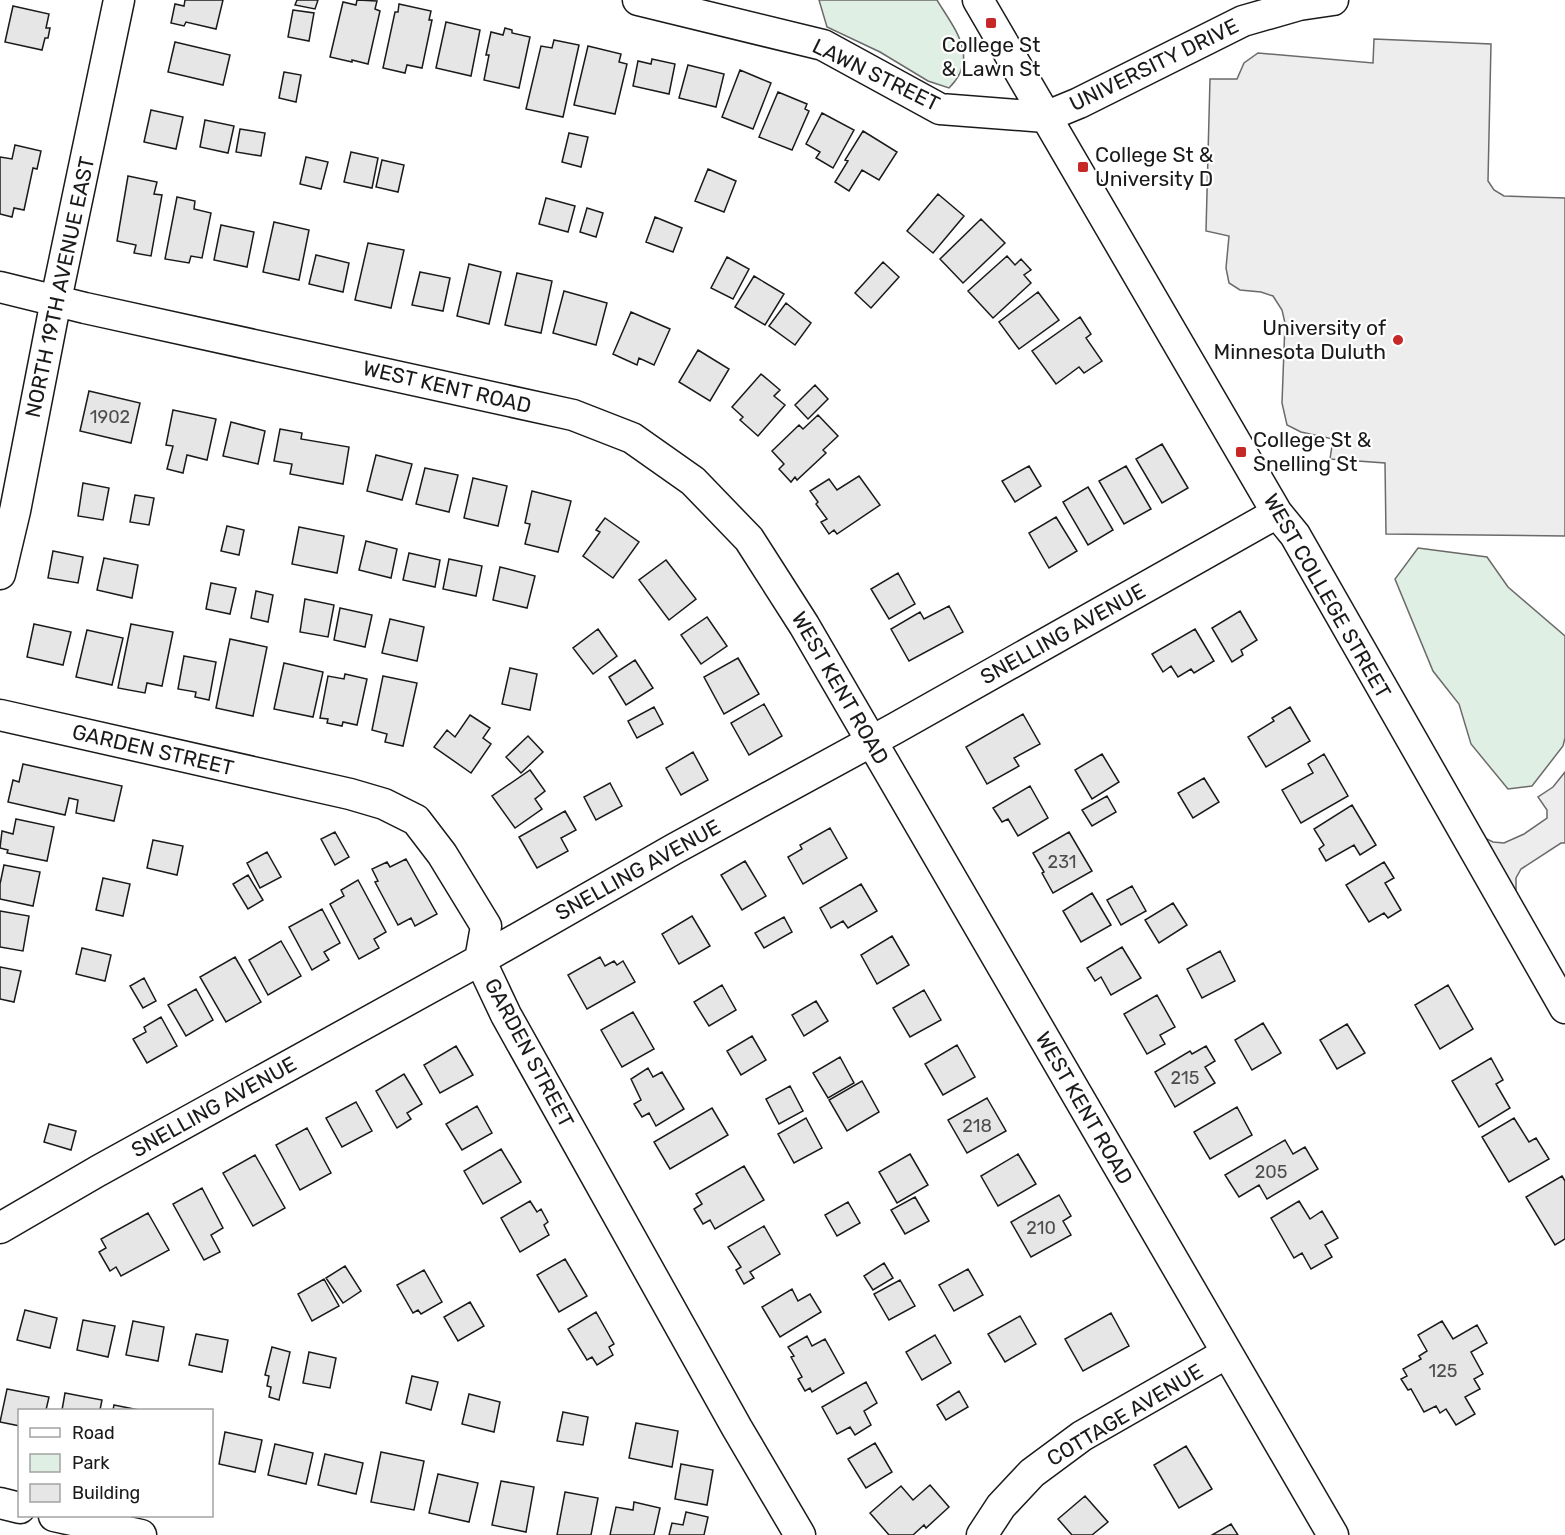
<svg xmlns="http://www.w3.org/2000/svg" width="1565" height="1535" font-family="Rubik,sans-serif">
  <style>
    .green { fill: #e0efe3; stroke: #6a6a6a; stroke-width: 1.5 }
    .parking { fill: #ededed; stroke: #6a6a6a; stroke-width: 1.5 }
    .building { fill: #e6e6e6; stroke: #1a1a1a; stroke-width: 1.5 }
    .lines { fill: none; stroke-linecap: round; stroke-linejoin: round }
    .minor-casing { stroke: #1a1a1a; stroke-width: 33 }
    .minor { stroke: #fff; stroke-width: 30 }
    .poi-dot { fill: #c62828; stroke: #fff; stroke-width: 2 }
    .labels { text-anchor: middle; stroke-width: 4.5; stroke-linejoin: round; paint-order: stroke }
    .number-label { font-size: 18px; fill: #4d4d4d }
    .poi-label { font-size: 21px; fill: #1a1a1a; stroke: #fff; text-anchor: start }
    .street-label { font-size: 21px; fill: #1a1a1a; stroke: #fff }
  </style>
  <rect width="100%" height="100%" fill="#fff"/>
  <!-- green -->
  <path class="green" d="M819 0H937C955 30 980 57 949 88L928 81 880 52 827 27Z
    M1418 548 1487 557 1508 587 1565 636V738L1563 746 1532 786 1508 789 1471 744 1459 704 1433 671 1395 579Z"/>
  <!-- parking -->
  <path class="parking" d="M1374 39 1491 44 1488 181 1494 190 1504 196 1565 198V536L1386 534 1385 463 1330 459 1333 439 1301 432 1287 425 1282 403 1285 323 1282 310 1273 296 1261 292 1240 290 1229 283 1226 268 1229 236 1206 231 1210 79H1237L1244 63 1258 53 1373 63Z
    M1565 772V843H1561L1521 869 1516 878V893L1485 838 1493 842 1504 843 1524 834 1547 818V810L1538 797 1553 787Z"/>
  <!-- building -->
  <path class="building" d="M185 0H223L216 29 186 22 184 26 171 23 175 4 184 6Z
    M297 0H318L315 9 295 5Z
    M357 0 377 1 375 9 380 11 368 64 352 60V62L330 57 343 2 356 5Z
    M399 4 431 11 429 20H432L422 68 407 65 405 73 383 68 395 12H398Z
    M13 6 49 14 46 28H50L48 38H45L42 50 5 42Z
    M293 10 314 13 309 41 288 37Z
    M446 22 480 30 471 76 436 68Z
    M505 28 512 30V33L530 37 519 88 484 80 489 55H486L491 32 503 35Z
    M554 40 579 45 563 117 526 109 541 46 552 48Z
    M175 42 230 55 223 85 168 72Z
    M588 46 621 54 619 62 627 64 615 114 574 105Z
    M652 59 675 64 669 94 633 86 638 61 651 64Z
    M688 65 724 74 716 107 679 98Z
    M740 70 771 83 753 129 722 117Z
    M284 72 301 75 296 102 279 98Z
    M778 92 807 104 805 109 809 111 792 150 759 137Z
    M151 110 183 117 176 149 144 142Z
    M822 113 854 130 833 168 816 158 820 152 806 144Z
    M205 120 234 126 228 153 200 147Z
    M240 129 265 133 261 156 236 152Z
    M863 131 897 152 879 180 862 170 849 191 835 182 848 161 845 160Z
    M569 133 588 137 581 167 562 162Z
    M15 145 41 151 37 169 33 168 24 210 14 208 12 217 0 214V157L12 159Z
    M351 152 378 158 372 188 344 182Z
    M306 157 328 162 321 189 300 184Z
    M382 160 404 165 398 192 376 187Z
    M708 169 736 181 724 212 695 201Z
    M128 176 157 182 154 194 162 195 151 256 134 253 136 245 117 241Z
    M938 194 964 216 933 253 907 231Z
    M177 197 195 201 194 209 211 213 202 258 191 256 189 263 165 259Z
    M546 198 575 206 568 232 539 224Z
    M587 208 603 213 596 237 580 232Z
    M655 217 682 228 673 252 646 242Z
    M981 219 1005 243 963 283 940 259Z
    M274 222 309 230 299 280 263 272Z
    M221 225 254 232 247 267 214 260Z
    M368 243 404 250 391 308 355 300Z
    M316 255 349 263 343 292 309 284Z
    M1007 256 1015 265 1021 259 1031 270 1024 275 1031 283 993 318 968 291Z
    M727 257 749 269 733 299 711 288Z
    M883 262 899 277 871 308 855 293Z
    M469 264 501 272 489 324 457 316Z
    M420 272 450 278 443 311 412 305Z
    M517 273 552 281 541 333 505 325Z
    M754 276 784 294 765 325 735 307Z
    M564 291 607 303 596 345 553 333Z
    M1038 292 1059 320 1019 349 999 322Z
    M786 303 811 323 795 345 769 326Z
    M631 312 670 329 654 365 639 358 637 365 613 354Z
    M1080 317 1091 334 1086 338 1102 361 1084 373 1079 367 1056 384 1032 351Z
    M698 350 729 369 710 401 679 382Z
    M761 374 780 390 774 396 785 405 758 436 740 420 743 417 732 407Z
    M815 385 828 399 808 419 795 405Z
    M89 391 140 403 131 443 80 431Z
    M173 410 216 419 207 460 187 455 183 473 167 469 173 446 166 445Z
    M818 415 838 436 823 450 826 453 797 480 795 477 791 482 779 469 784 464 772 451 799 425 803 429Z
    M231 422 265 431 258 464 223 456Z
    M280 429 302 433 301 439 349 447 343 484 290 474 292 464 274 461Z
    M1162 444 1188 488 1162 503 1136 459Z
    M376 455 412 464 402 500 367 491Z
    M1029 466 1041 486 1015 502 1002 481Z
    M1126 466 1151 509 1124 524 1099 481Z
    M425 468 458 475 449 512 416 504Z
    M859 476 880 505 837 534 834 530 829 534 821 522 827 519 816 504 818 502 810 491 829 479 837 490Z
    M473 478 507 486 498 526 464 518Z
    M83 483 109 488 103 520 78 516Z
    M1088 487 1113 530 1088 545 1063 502Z
    M532 491 571 501 558 552 525 544 530 524 525 523Z
    M135 495 154 498 149 525 130 522Z
    M1056 517 1077 551 1049 568 1029 533Z
    M605 518 639 542 613 578 583 556 600 532 596 530Z
    M227 526 244 530 239 555 221 551Z
    M299 527 344 536 337 573 292 564Z
    M366 541 397 549 391 578 359 570Z
    M53 551 83 557 78 583 48 578Z
    M409 553 440 560 435 587 403 580Z
    M104 558 138 565 132 598 97 590Z
    M449 559 482 566 476 596 443 589Z
    M666 560 696 599 669 620 639 580Z
    M500 567 535 576 527 608 493 600Z
    M898 573 915 604 889 619 871 589Z
    M211 583 236 588 230 614 206 609Z
    M256 591 273 595 268 622 251 618Z
    M305 599 334 605 328 637 300 632Z
    M949 606 963 632 909 661 891 629 920 612 924 619Z
    M340 608 372 615 365 647 334 640Z
    M1240 611 1257 640 1241 650 1243 655 1232 662 1212 628Z
    M707 617 727 646 701 664 681 635Z
    M390 619 424 627 417 661 382 653Z
    M34 624 71 632 63 665 27 657Z
    M131 624 173 632 162 686 147 683 145 693 118 688Z
    M598 629 617 656 593 674 573 648Z
    M1195 629 1214 661 1194 673 1191 669 1178 677 1171 666 1163 672 1152 654Z
    M87 630 123 638 112 685 76 677Z
    M230 639 267 647 253 716 216 708Z
    M184 656 216 662 209 700 195 697 196 692 178 689Z
    M738 658 759 694 724 714 704 677Z
    M635 660 653 688 626 705 609 677Z
    M284 663 323 672 313 717 274 709Z
    M510 668 537 674 530 710 502 704Z
    M345 674 367 679 357 725 343 722 342 726 327 723 328 719 320 718 328 676 344 679Z
    M383 676 417 683 403 746 385 742 387 734 372 730Z
    M764 704 782 736 749 755 731 723Z
    M654 707 663 724 637 738 628 721Z
    M1290 707 1310 741 1266 767 1248 737 1274 721 1272 718Z
    M1023 714 1040 744 1014 758 1019 766 987 784 966 747Z
    M470 715 490 728 483 738 491 744 471 773 434 747 447 730 455 737Z
    M528 736 543 752 521 773 506 757Z
    M693 752 708 780 681 795 666 768Z
    M1102 754 1119 782 1092 799 1075 770Z
    M1324 754 1348 796 1301 823 1282 790 1313 773 1308 764Z
    M23 764 122 786 114 821 76 813 78 800 69 798 65 815 8 802 13 780 19 782Z
    M530 770 545 791 535 799 542 809 515 828 492 796Z
    M1204 778 1219 802 1193 818 1178 793Z
    M610 783 622 806 596 820 584 797Z
    M1030 786 1048 818 1018 836 1008 819 1002 822 993 808Z
    M1107 796 1116 812 1092 826 1082 810Z
    M1352 805 1376 845 1360 855 1354 845 1326 861 1319 849 1324 845 1314 829Z
    M565 811 576 830 561 838 568 851 537 868 519 837Z
    M16 819 54 827 47 861 7 853 8 850 0 848 2 831 13 834Z
    M830 828 847 858 803 884 788 857 802 849 800 845Z
    M335 832 349 857 335 865 321 839Z
    M1069 832 1092 871 1053 893 1042 873 1044 872 1033 853Z
    M153 840 183 846 177 875 147 868Z
    M267 852 281 877 260 888 247 863Z
    M406 859 437 914 415 926 411 918 398 925 375 882 378 881 372 869 387 862 390 867Z
    M745 861 766 896 742 910 721 875Z
    M1384 862 1394 878 1385 883 1401 910 1388 918 1384 913 1369 922 1346 885Z
    M4 865 40 872 33 906 0 899V884Z
    M248 875 263 900 248 909 233 884Z
    M103 878 130 884 123 916 96 910Z
    M358 880 386 932 374 939 379 948 359 959 330 904 344 896 341 890Z
    M861 884 877 911 848 928 843 921 831 928 820 908Z
    M1132 886 1146 911 1121 925 1107 900Z
    M1092 893 1111 925 1081 942 1063 911Z
    M1173 903 1187 925 1159 943 1145 920Z
    M322 909 340 943 324 952 329 960 312 970 289 927Z
    M0 911 29 916 23 951 0 947Z
    M692 916 710 946 679 964 662 934Z
    M784 917 792 932 764 948 755 933Z
    M892 936 909 965 877 984 861 955Z
    M281 941 301 976 268 995 249 960Z
    M1122 947 1141 978 1111 995 1101 977 1095 981 1087 968Z
    M82 948 111 955 105 981 76 974Z
    M1220 951 1235 981 1202 998 1187 969Z
    M235 957 261 1002 226 1022 200 977Z
    M600 957 605 966 614 961 617 965 623 961 635 982 587 1009 568 975Z
    M0 967 21 971 14 1002 0 999Z
    M144 978 156 1001 143 1008 130 986Z
    M722 985 736 1010 709 1026 694 1002Z
    M1448 985 1473 1029 1440 1049 1415 1005Z
    M196 989 213 1020 186 1036 168 1005Z
    M924 990 941 1020 910 1037 893 1008Z
    M1157 995 1175 1027 1160 1035 1165 1044 1147 1054 1124 1014Z
    M816 1001 828 1021 804 1036 792 1015Z
    M633 1012 654 1049 622 1067 601 1030Z
    M161 1017 177 1046 147 1063 133 1039 146 1032 144 1027Z
    M1263 1023 1281 1053 1252 1070 1235 1040Z
    M1347 1024 1365 1053 1337 1069 1320 1040Z
    M752 1036 766 1060 741 1075 727 1051Z
    M957 1045 975 1077 943 1095 925 1064Z
    M456 1046 473 1075 440 1093 424 1065Z
    M1206 1046 1215 1061 1205 1067 1215 1083 1175 1107 1155 1072 1190 1051 1192 1054Z
    M840 1057 854 1083 828 1098 813 1073Z
    M1491 1058 1503 1080 1496 1084 1510 1108 1479 1127 1452 1081Z
    M648 1068 653 1077 662 1072 684 1109 656 1126 649 1113 642 1117 634 1104 641 1100 631 1079Z
    M404 1074 422 1104 407 1113 411 1119 397 1128 376 1091Z
    M862 1081 879 1112 847 1131 829 1100Z
    M790 1086 803 1111 779 1124 766 1099Z
    M987 1098 1006 1131 967 1153 948 1120Z
    M356 1102 372 1131 342 1147 326 1118Z
    M477 1106 492 1133 462 1150 446 1124Z
    M1237 1107 1252 1135 1210 1159 1194 1132Z
    M712 1108 728 1135 670 1169 654 1142Z
    M806 1118 822 1148 794 1163 778 1134Z
    M1514 1118 1529 1142 1536 1138 1549 1159 1509 1182 1482 1137Z
    M49 1124 76 1131 71 1150 44 1142Z
    M307 1128 331 1173 300 1190 276 1145Z
    M1285 1140 1293 1154 1305 1147 1318 1169 1267 1199 1259 1185 1239 1197 1225 1175Z
    M501 1149 521 1182 483 1204 464 1171Z
    M910 1154 928 1185 897 1203 879 1172Z
    M1018 1154 1036 1184 998 1206 981 1176Z
    M255 1155 285 1208 253 1226 223 1173Z
    M744 1166 764 1200 715 1229 710 1220 703 1224 694 1209 702 1204 696 1194Z
    M1562 1176 1565 1181V1239L1555 1245 1526 1197Z
    M202 1188 223 1228 211 1235 220 1252 204 1260 173 1204Z
    M1059 1195 1071 1216 1063 1221 1071 1235 1031 1257 1011 1222Z
    M915 1197 929 1221 905 1234 891 1210Z
    M530 1201 537 1212 541 1209 548 1222 544 1225 549 1235 520 1252 501 1218Z
    M1299 1201 1310 1219 1322 1211 1338 1238 1325 1245 1332 1257 1311 1269 1302 1253 1294 1258 1271 1218Z
    M848 1202 860 1223 837 1236 825 1215Z
    M148 1213 169 1250 121 1276 116 1267 110 1271 99 1252 106 1248 101 1239Z
    M764 1226 780 1254 750 1272 754 1278 744 1284 736 1270 741 1267 728 1247Z
    M565 1259 587 1296 559 1312 537 1275Z
    M884 1263 893 1278 873 1290 864 1276Z
    M345 1266 361 1291 343 1303 326 1278Z
    M968 1269 983 1295 954 1311 939 1285Z
    M424 1270 442 1302 421 1314 418 1310 413 1313 397 1285Z
    M324 1279 339 1306 312 1321 298 1294Z
    M900 1280 915 1306 889 1320 874 1294Z
    M792 1289 798 1301 810 1294 821 1312 780 1337 762 1307Z
    M470 1302 484 1326 458 1341 444 1317Z
    M25 1310 57 1318 50 1348 17 1340Z
    M596 1312 614 1344 609 1347 613 1355 597 1365 592 1357 587 1360 568 1329Z
    M1111 1313 1129 1346 1083 1371 1065 1339Z
    M1020 1316 1036 1344 1005 1362 988 1334Z
    M83 1320 115 1326 108 1357 77 1350Z
    M133 1321 164 1327 158 1361 126 1355Z
    M1442 1321 1453 1339 1477 1325 1487 1343 1471 1352 1483 1374 1474 1379 1480 1389 1465 1397 1475 1414 1456 1425 1446 1409 1440 1413 1436 1406 1424 1412 1411 1389 1408 1390 1401 1379 1407 1376 1403 1369 1421 1359 1419 1356 1427 1351 1418 1335Z
    M196 1334 228 1340 222 1372 189 1365Z
    M935 1335 951 1363 922 1380 906 1352Z
    M807 1336 812 1346 825 1339 844 1373 812 1392 810 1388 805 1391 798 1379 802 1377 791 1357 794 1356 788 1347Z
    M272 1347 290 1352 279 1400 269 1397 271 1387 267 1386 269 1376 265 1375Z
    M309 1352 336 1358 330 1388 303 1383Z
    M412 1376 438 1382 431 1410 406 1403Z
    M866 1382 877 1403 864 1411 871 1425 855 1435 850 1427 837 1434 822 1407Z
    M7 1389 49 1397 46 1410H20V1426L0 1422Z
    M959 1391 968 1407 946 1420 937 1405Z
    M65 1393 102 1400 100 1410H62Z
    M469 1394 500 1402 494 1432 462 1424Z
    M114 1405 139 1410H113Z
    M563 1412 588 1417 583 1445 557 1441Z
    M636 1423 678 1431 672 1467 629 1458Z
    M225 1432 262 1440 255 1472 219 1464Z
    M875 1443 892 1472 866 1488 848 1459Z
    M275 1444 313 1453 306 1484 268 1475Z
    M1186 1446 1212 1489 1179 1508 1154 1465Z
    M381 1452 424 1461 414 1510 371 1502Z
    M325 1454 363 1463 356 1494 318 1485Z
    M681 1464 713 1470 707 1505 675 1499Z
    M438 1474 478 1483 469 1522 429 1513Z
    M501 1481 534 1487 526 1532 492 1525Z
    M930 1485 949 1507 926 1528 924 1525 913 1535H889L870 1513 901 1486 913 1500Z
    M565 1492 598 1498 591 1535H557Z
    M1085 1496 1108 1522 1092 1535H1072L1058 1519Z
    M634 1502 660 1508 654 1535H610L616 1507 633 1510Z
    M686 1512 708 1517 704 1535H669L672 1523 683 1525Z
    M1231 1524 1238 1535H1212Z"/>
  <g class="lines">
    <!-- minor casing -->
    <g class="minor-casing">
      <path id="minor" d="M638 0 823 45 940 109 1045 117 1079 103 1243 21 1299 5 1333 0
        M978 0 1277 513 1295 535 1565 1008
        M0 287 85 308 573 415 632 438 693 481 749 539 804 625 1333 1535
        M0 574 15 511 56 300 119 0
        M0 715 350 794 384 804 416 820 442 854 486 926 480 960 506 1015 737 1428 800 1535
        M0 1228 98 1171 480 960 674 849 894 729 1277 513
        M0 1503 20 1508
        M54 1516 141 1535
        M982 1535 1001 1506 1032 1473 1082 1436 1227 1353"/>
    </g>
    <!-- minor -->
    <use href="#minor" class="minor"/>
  </g>
  <!-- markers -->
  <g class="poi-dot">
    <rect x="985" y="17" width="12" height="12" rx="3"/>
    <rect x="1077" y="161" width="12" height="12" rx="3"/>
    <circle cx="1398" cy="340" r="6"/>
    <rect x="1235" y="446" width="12" height="12" rx="3"/>
  </g>
  <g class="labels">
    <!-- number labels -->
    <g class="number-label">
      <text x="110" y="423">1902</text>
      <text x="1062" y="868">231</text>
      <text x="1185" y="1084">215</text>
      <text x="977" y="1132">218</text>
      <text x="1271" y="1178">205</text>
      <text x="1041" y="1234">210</text>
      <text x="1443" y="1377">125</text>
    </g>
    <!-- poi labels -->
    <g class="poi-label">
      <text x="991" y="52" text-anchor="middle">College St<tspan x="991" dy="24">&amp; Lawn St</tspan></text>
      <text x="1095" y="162">College St &amp;<tspan x="1095" dy="24">University D</tspan></text>
      <text x="1386" y="335" text-anchor="end">University of<tspan x="1386" dy="24">Minnesota Duluth</tspan></text>
      <text x="1253" y="447">College St &amp;<tspan x="1253" dy="24">Snelling St</tspan></text>
    </g>
    <!-- street labels -->
    <g class="street-label">
      <text transform="translate(1154 65) rotate(-26)" y="7">UNIVERSITY DRIVE</text>
      <text transform="translate(876 75) rotate(26)" y="7">LAWN STREET</text>
      <text transform="translate(60 287) rotate(-78)" y="7">NORTH 19TH AVENUE EAST</text>
      <text transform="translate(447 387) rotate(13)" y="7">WEST KENT ROAD</text>
      <text transform="translate(1327 596) rotate(60)" y="7">WEST COLLEGE STREET</text>
      <text transform="translate(1063 634) rotate(-29)" y="7">SNELLING AVENUE</text>
      <text transform="translate(840 688) rotate(60)" y="7">WEST KENT ROAD</text>
      <text transform="translate(153 750) rotate(13)" y="7">GARDEN STREET</text>
      <text transform="translate(638 870) rotate(-29)" y="7">SNELLING AVENUE</text>
      <text transform="translate(529 1053) rotate(62)" y="7">GARDEN STREET</text>
      <text transform="translate(214 1107) rotate(-29)" y="7">SNELLING AVENUE</text>
      <text transform="translate(1084 1108) rotate(60)" y="7">WEST KENT ROAD</text>
      <text transform="translate(1125 1415) rotate(-31)" y="7">COTTAGE AVENUE</text>
    </g>
  </g>
  <!-- legend -->
  <rect x="18" y="1409" width="195" height="108" fill="#ffffff" stroke="#a3a3a3" stroke-width="1.5"/>
  <rect x="30" y="1428" width="30" height="9" fill="#ffffff" stroke="#a3a3a3" stroke-width="1.5"/>
  <text x="72" y="1439" font-size="18" fill="#1a1a1a">Road</text>
  <rect x="30" y="1454" width="30" height="18" fill="#e0efe3" stroke="#a3a3a3" stroke-width="1.5"/>
  <text x="72" y="1469" font-size="18" fill="#1a1a1a">Park</text>
  <rect x="30" y="1484" width="30" height="18" fill="#e6e6e6" stroke="#a3a3a3" stroke-width="1.5"/>
  <text x="72" y="1499" font-size="18" fill="#1a1a1a">Building</text>
</svg>
